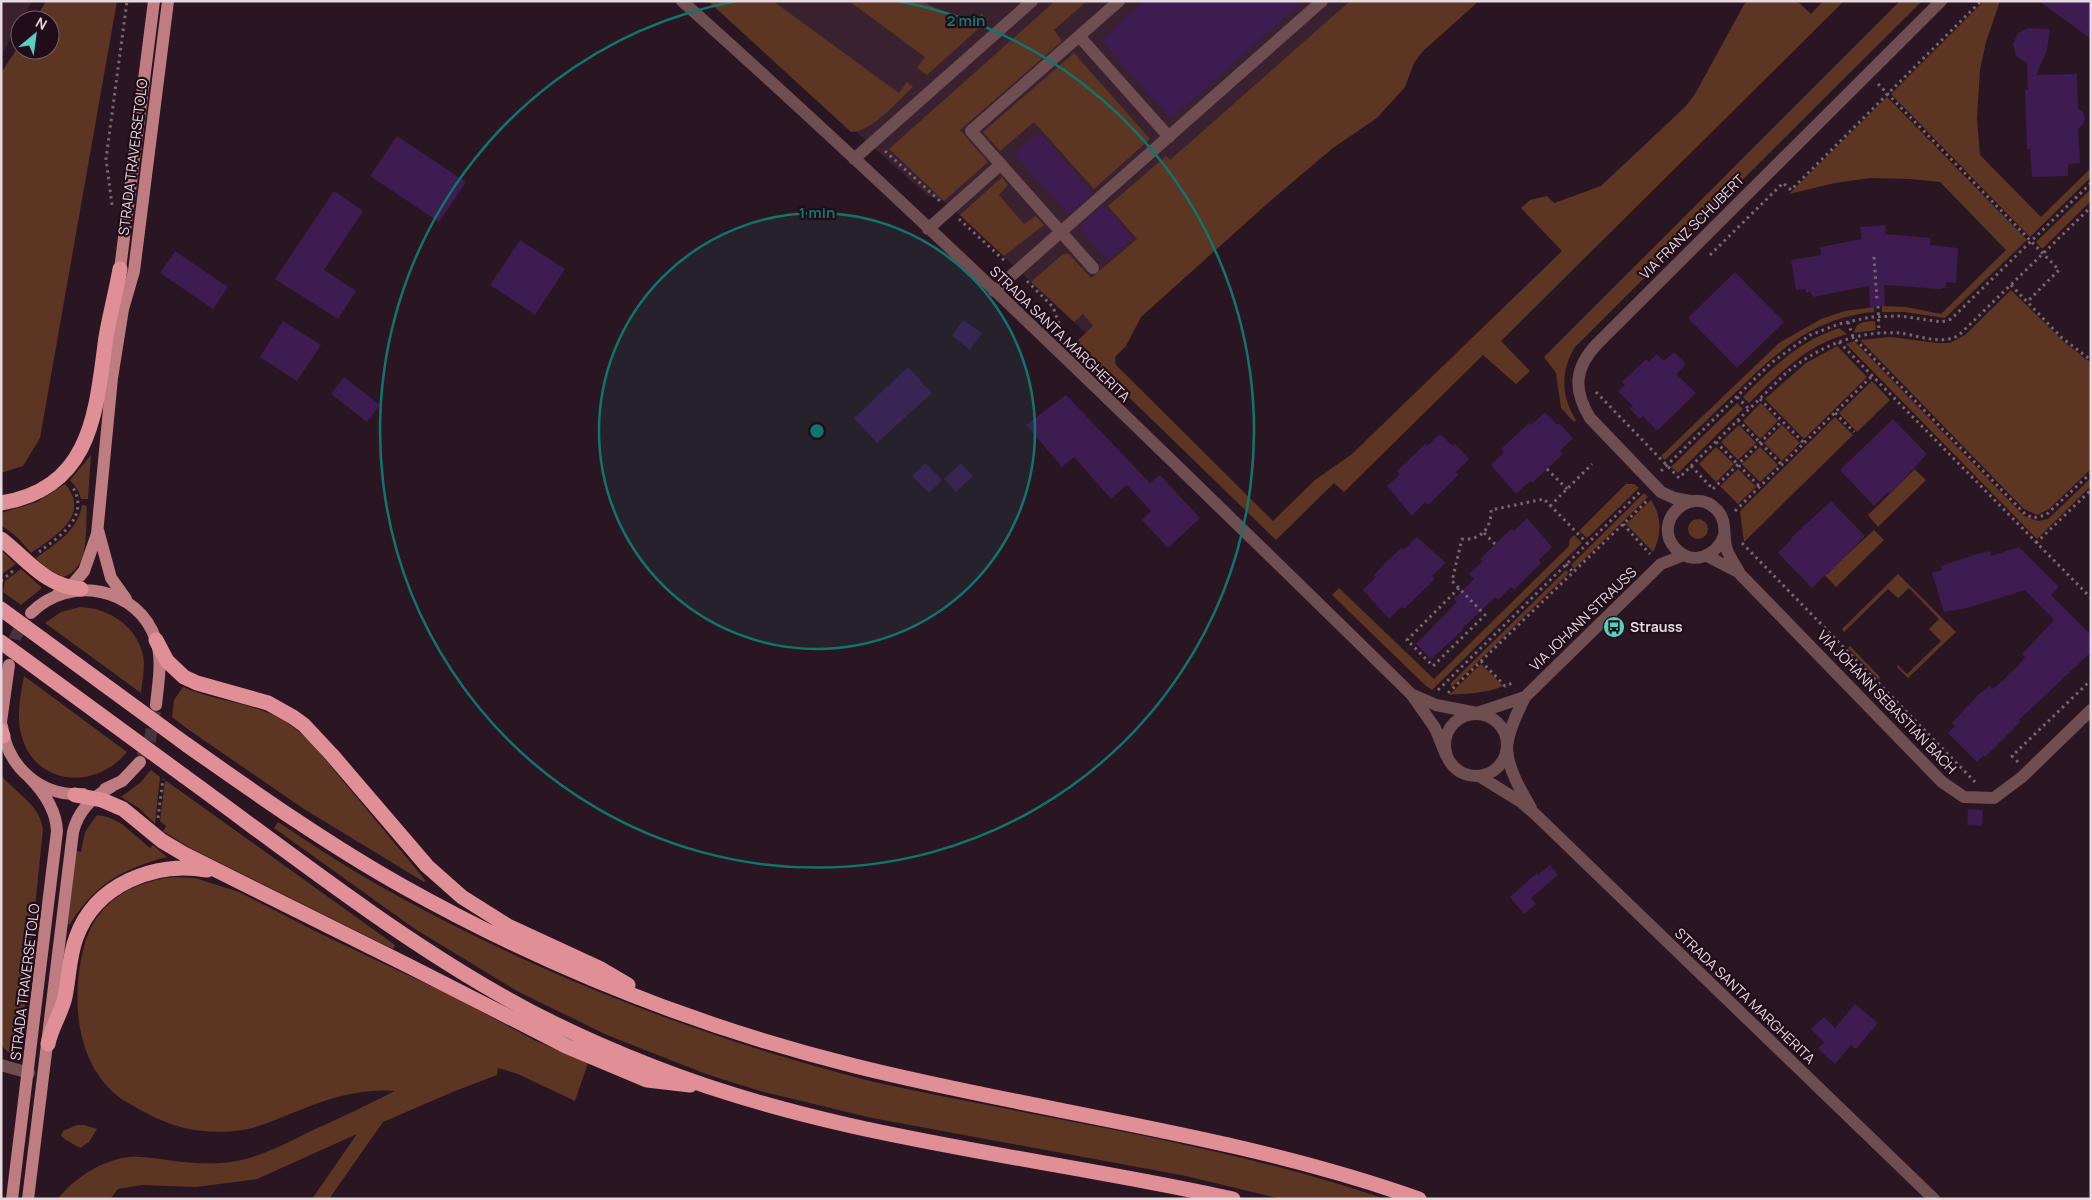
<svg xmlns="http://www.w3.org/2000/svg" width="2092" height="1200" font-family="Manrope,sans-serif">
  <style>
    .built { fill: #3a2130 }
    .green { fill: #5c3523 }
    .building { fill: #3e1b50 }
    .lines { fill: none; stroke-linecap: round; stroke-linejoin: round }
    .major-tunnel { stroke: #46333e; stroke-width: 12; stroke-dasharray: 12 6; stroke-linecap: butt }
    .path { stroke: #776670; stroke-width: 3; stroke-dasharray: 2.5 4; stroke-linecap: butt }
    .minor { stroke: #6e4e50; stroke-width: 12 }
    .major { stroke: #bf7d81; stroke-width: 12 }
    .highway { stroke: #df8f95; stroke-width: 15 }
    .highway-bridge { stroke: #df8f95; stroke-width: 15 }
    .ring { fill: none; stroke: #0f766e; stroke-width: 2.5 }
    .labels { text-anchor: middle; stroke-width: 4.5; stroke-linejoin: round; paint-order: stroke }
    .street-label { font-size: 14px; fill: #e7d9e0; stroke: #200d19 }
    .poi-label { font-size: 14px; font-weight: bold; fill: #e7d9e0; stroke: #200d19; text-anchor: start }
    .centre { fill: #0f766e; stroke: #200d19; stroke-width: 2.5 }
    .ring-label { font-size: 15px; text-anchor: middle; font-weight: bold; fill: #0f766e; stroke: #200d19; stroke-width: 4.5; stroke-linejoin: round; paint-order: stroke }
  </style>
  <rect width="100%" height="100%" fill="#2a1622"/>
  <!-- built -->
  <path class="built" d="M1 1H32L1 56Z
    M710 1H1458L1086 333 944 201 928 196Z"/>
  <!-- green -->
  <path class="green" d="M46 1H117L40 438 23 466 1 473V73L20 44V50H50V20H35Z
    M708 1H773L899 93 907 82 913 87C900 99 870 133 851 132Z
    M849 1H920L975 25 981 13 988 20 927 75 917 68 925 57Z
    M1055 1H1087L1054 30 1062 41 960 130 988 162 944 201 889 149Z
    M1350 1H1479L1422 52 1414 63 1405 87 1377 118 1333 148 1268 203 1141 317 1126 346 1115 357 1116 365 1273 521 1315 480 1352 454 1562 251 1521 208 1530 200 1547 196 1554 203 1601 186 1686 106 1695 94 1746 1H1797L1811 14 1823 1H1844L1501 341 1530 371 1516 384 1483 355 1344 492 1334 483 1276 540 1074 344 1093 326 1083 314 1074 322 1031 282 1063 254H1069L1091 278 1137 239 1108 206 1166 156 1170 160Z
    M1900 1H1922L1575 347C1560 372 1561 396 1576 420L1574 422 1561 408 1556 373 1544 357Z
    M1984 1H2000L1986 42 1980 70 1977 118 1980 155 2041 217 2091 168V177L2030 237 1891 94Z
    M1074 53 1150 139 1094 189 1034 122 1000 151 983 132Z
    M1887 97 2027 240 1945 318 1904 312H1882V306L1906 307 1941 314 2006 250 1940 182 1910 179 1870 178 1835 183 1789 194Z
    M1002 177 1008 185 999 195 1024 224 1036 216 1044 225 1004 256 960 215Z
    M2091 189V201L2042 249 2036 242Z
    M2011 290 2064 342 2091 363V469L2049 509 2037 515 2024 509 1860 340 1891 337 1937 343H1950L1965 335Z
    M1874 307V312C1812 318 1777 352 1735 393 1711 416 1688 438 1665 460L1661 456 1779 343 1821 319 1845 311Z
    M1875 321 1876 330 1854 333C1856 321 1865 322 1875 321Z
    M1839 328 1847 334C1806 345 1778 375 1749 403L1743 397C1772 368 1799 341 1839 328Z
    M1854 341 2024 516 2038 521 2048 519 2091 478V486L2037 539 1846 344Z
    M1837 346 1867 377 1804 439 1765 399 1806 363Z
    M1872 381 1890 400 1857 432 1839 413Z
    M1737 403 1743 409 1678 473 1671 467Z
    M1761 403 1778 421 1760 439 1743 421Z
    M1835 417 1853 435 1744 542 1740 511Z
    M1739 425 1756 443 1738 460 1721 442Z
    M1782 425 1800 443 1782 461 1764 443Z
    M1716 447 1734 464 1716 482 1699 464Z
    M1760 447 1778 465 1760 482 1742 464Z
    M91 455 88 499H81L78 490 70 480Z
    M1913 468 1926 480 1878 527 1868 515 1914 470Z
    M1738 469 1756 487 1738 504 1720 486Z
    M65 484C92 515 54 537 31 553L18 538 1 525V513L37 502Z
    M1626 484H1634L1639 488 1587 538 1579 531Z
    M1644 493 1648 497 1574 569 1571 565Z
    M1651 500C1662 516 1662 535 1653 552L1626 524Z
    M82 505 87 506C85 528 91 569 63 577L46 568 36 558C55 544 78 531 82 505Z
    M1688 529a10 10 0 1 1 20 0a10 10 0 1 1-20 0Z
    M1874 530 1884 540 1836 587 1825 575Z
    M1574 535 1582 543 1432 690 1426 686 1332 595 1339 588 1434 679 1569 546 1570 539Z
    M1 550 16 564 1 575Z
    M21 569 42 588 21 605 3 592 5 581Z
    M1566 570 1569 573 1452 687 1450 684Z
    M1898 574 1956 632 1908 678 1897 667 1898 665 1907 674 1941 641 1929 629 1939 619 1909 588 1898 598 1888 589 1844 632 1842 629Z
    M80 607C111 608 141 629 144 662 144 673 142 683 141 693L45 623 61 612Z
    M1850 646 1880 677 1879 680 1848 648Z
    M1481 664 1503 686C1487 694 1466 693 1449 695Z
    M24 676 127 752C95 791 34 786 21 734 16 715 21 694 24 676Z
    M183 687C214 701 250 702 281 719 306 733 324 758 342 780 370 813 397 846 425 880L424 882 304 809 189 730 172 717 174 700Z
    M151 770 160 777 155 824 139 808 121 797 141 782Z
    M1 775C16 794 39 803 43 829L25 1005 14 1055 8 1052 1 1045Z
    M165 780 395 945 393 949 190 848 163 831 166 826 160 821Z
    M97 815 108 817 122 824 150 848 153 845 167 857C122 869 95 884 70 924H68L76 851 81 852 85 832Z
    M278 822C316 847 354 872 394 894 545 977 703 1038 870 1081 1042 1119 1218 1142 1385 1199H1281L1186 1176 872 1118 760 1091 706 1074 607 1035 517 991 415 929 274 828Z
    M173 877 195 878 239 892 321 934 452 996 536 1041 588 1063 575 1101 518 1074 498 1068 497 1075 455 1091 383 1122 329 1199H312L357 1134 257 1179 196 1187 142 1185 118 1189 110 1199H58C74 1178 102 1160 129 1157 144 1156 159 1159 174 1161 199 1164 222 1165 246 1159 268 1153 289 1142 309 1132 338 1119 367 1105 395 1091 363 1088 329 1098 300 1110 281 1117 262 1127 243 1130 209 1135 178 1130 148 1114 136 1107 122 1101 113 1092 75 1057 72 997 83 950 94 904 128 883 173 877Z
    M77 1125H84L97 1129 89 1142 80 1148 66 1140 61 1136 63 1131Z"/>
  <!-- building -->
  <path class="building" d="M1144 1H1303L1171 119 1101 40Z
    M2039 1H2091V39Z
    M2028 28 2050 29 2047 50 2036 75 2077 74 2078 108 2083 112 2085 118 2083 124 2078 129 2080 163 2068 164V176L2032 177 2030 149H2027L2025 90H2028L2027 63 2016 56 2013 44 2018 33Z
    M1039 132 1093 193 1068 215 1014 154Z
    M397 136 466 182 439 222 370 176Z
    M334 191 363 211 324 270 356 291 338 319 275 279Z
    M1103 205 1133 238 1108 260 1079 227Z
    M1886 225 1885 234 1931 238 1930 245 1958 248 1956 283 1946 282V288H1942L1941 289 1884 285 1885 306 1870 307 1869 286 1813 297 1810 292 1806 293V289L1796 290 1791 260 1821 255 1820 247 1862 239 1860 227Z
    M520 240 565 269 535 315 490 285Z
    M175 251 228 287 213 309 160 273Z
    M1735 272 1784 322 1737 368 1688 318Z
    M963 320 982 333 970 350 952 336Z
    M283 321 321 345 297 381 260 357Z
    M1674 352 1686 364 1676 374 1696 393 1657 431 1643 416 1639 419 1630 409 1633 406 1618 391 1625 385 1622 382 1646 359 1649 362 1657 354 1664 361Z
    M908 367 932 393 877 443 854 418Z
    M344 377 380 405 367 422 331 394Z
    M1066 395 1150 483 1160 475 1200 518 1168 548 1142 520 1151 511 1127 485 1111 499 1074 457 1062 467 1026 425Z
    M1545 412 1557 425 1559 423 1573 438 1560 451 1563 454 1532 483 1530 481 1516 494 1491 465 1504 452 1501 449 1529 423 1531 425Z
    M1893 419 1927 454 1890 494 1888 492 1874 506 1840 470Z
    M1440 434 1453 446 1455 444 1469 459 1456 472 1458 475 1428 505 1425 502 1412 516 1387 486 1400 474 1397 471 1425 444 1427 446Z
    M925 463 942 480 929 493 912 476Z
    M961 463 973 476 956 492 944 479Z
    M1831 501 1865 536 1827 575 1826 574 1812 588 1778 553 1792 539 1791 538Z
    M1527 518 1552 547 1539 560 1541 563 1514 590 1511 587 1498 600 1495 597 1462 629 1463 630 1431 659 1416 644 1457 602 1454 599 1474 579 1469 574 1483 561 1480 559 1511 529 1514 531Z
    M1417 537 1446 563 1432 576 1435 579 1404 609 1402 606 1389 619 1363 590 1376 577 1374 575 1387 561 1401 548 1404 550Z
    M2019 547 2059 587 2051 595 2091 635V652L2019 720 2020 722 1985 757 1984 755 1977 762 1948 733 1955 726 1952 723 1979 694 1989 686 1992 689 1998 685 2021 663 2025 657 2022 654 2054 620 2025 590 1967 608 1944 612 1932 573 1942 570 1941 566 1977 554 1990 551 1991 556Z
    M1968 809 1983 810 1982 826 1967 825Z
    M1550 865 1558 875 1531 898 1536 904 1524 914 1510 897 1537 873 1538 875Z
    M1855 1004 1878 1023 1856 1049 1851 1045 1835 1064 1818 1049 1824 1042 1811 1029 1824 1017 1835 1028Z"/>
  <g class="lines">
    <!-- major-tunnel -->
    <path class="major-tunnel" d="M11 657 15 638 26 618
      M142 757 150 740 156 705"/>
    <!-- path -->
    <path class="path" d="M1878 84 2059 270 2027 302
      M885 151 940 201
      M112 205 106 159 127 1
      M959 219 1006 262
      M1710 255 1783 183 1791 190 1981 1
      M1874 257 1877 300
      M1027 281 1053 307 1062 332
      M2011 285 2062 338 2091 360
      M1878 306 1879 333
      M1848 322 1853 337 2025 514 2033 518 2046 515 2091 473
      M1839 342 2091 598
      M1596 392 1679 478 1691 466 1712 488
      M1737 397 1749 409
      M1760 399 1804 443
      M1835 413 1854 432
      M1738 420 1782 465
      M1716 442 1760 487
      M1691 466 1786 373C1818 347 1857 330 1899 333 1918 335 1941 346 1959 335L2091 207
      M1547 469 1567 489
      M1661 471 1771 363 1810 335 1839 324 1871 317 1900 316 1942 322 1951 319 2091 183
      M1713 489 1782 421
      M1550 506 1592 464
      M1735 511 1872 376
      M1623 524 1650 554
      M1484 533 1495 544
      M1742 543 1975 782
      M2036 543 2091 490
      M39 552C60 536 91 516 72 486
      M1566 564 1573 572
      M1 581 14 570
      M1459 588 1407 640 1433 666 1485 615 1452 581 1462 539C1480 541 1492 528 1491 510L1544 499 1587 543
      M1481 661 1505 686 1512 683 1514 685
      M1438 690 1640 492
      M1448 693 1649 499
      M2018 762 2012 756 2091 680
      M158 818 163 779"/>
    <!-- minor -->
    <path class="minor" d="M682 1C932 225 1172 460 1412 695L1435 728 1446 755
      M1079 36 1169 137
      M854 159 1032 1
      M928 229 1001 164
      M1093 268 971 131 1119 1
      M994 291 1322 1
      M1690 501 1674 498 1661 492 1590 418C1573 390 1574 368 1597 344L1941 1
      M1724 536C1716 556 1692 567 1675 548 1651 521 1692 483 1717 510 1728 521 1722 536 1727 550 1730 558 1736 566 1740 574L1942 782 1964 797 1994 798 2022 777 2091 710
      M1707 556 1738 572
      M1413 695 1436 705 1477 713 1525 697
      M1445 745a31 31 0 1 1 62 0a31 31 0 1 1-62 0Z
      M1479 776 1521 802 1535 814 1934 1199
      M1531 808C1521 791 1508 769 1507 749 1507 733 1518 711 1525 697L1661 564 1684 555
      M1 1065 29 1073"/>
    <!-- major -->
    <path class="major" d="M119 277 154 1
      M98 530 111 578 126 599
      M57 595 73 584 84 571 97 534 112 378 123 309 134 271 168 1
      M31 613C70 574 138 587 156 640 163 661 158 683 156 705
      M1 722 9 665
      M2 726C7 767 41 797 83 794
      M105 789 122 781 140 762
      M12 1199 57 831C56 809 44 792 29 777
      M28 1199 73 832C78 811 92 797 111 787"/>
    <!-- highway -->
    <path class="highway" d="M1 503C93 488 96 410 106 337 110 314 116 292 120 269
      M1 539C28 560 45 586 81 589
      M156 640 167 661 184 677 197 683 268 703 293 717 304 725 332 755 427 866 462 897 508 926 599 968 628 985
      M1 731 3 736
      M187 745C258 795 329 845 404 887 545 966 698 1027 855 1066 1043 1113 1236 1134 1419 1199
      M184 776C286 850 387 930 497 993 547 1022 600 1046 654 1067 840 1140 1040 1156 1233 1199
      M75 795 102 800 123 809 162 841 184 854 409 966 566 1046 647 1080 690 1085
      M48 1044C51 1028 61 1014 65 997 69 978 69 957 76 938 95 884 155 861 207 870"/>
    <!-- highway-bridge -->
    <path class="highway-bridge" d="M1 609 187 745
      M1 642 184 776"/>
  </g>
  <!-- distance rings -->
  <circle cx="817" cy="431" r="218" fill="#0f766e" fill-opacity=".12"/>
  <g class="ring">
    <circle cx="817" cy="431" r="218"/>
    <path d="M897 1A437 437 0 1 1 737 1"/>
  </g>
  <!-- icons -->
  <defs>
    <g id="bus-disc" transform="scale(1.125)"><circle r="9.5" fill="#56cec4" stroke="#200d19"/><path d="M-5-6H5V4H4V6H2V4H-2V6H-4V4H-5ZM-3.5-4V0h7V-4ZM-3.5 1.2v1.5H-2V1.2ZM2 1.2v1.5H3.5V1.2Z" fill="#111"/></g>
  </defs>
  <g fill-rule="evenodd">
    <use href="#bus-disc" x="1614" y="627"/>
  </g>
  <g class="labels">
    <!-- street labels -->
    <g class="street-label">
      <text transform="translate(133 157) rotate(-83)" y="5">STRADA TRAVERSETOLO</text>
      <text transform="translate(1692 227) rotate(-45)" y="5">VIA FRANZ SCHUBERT</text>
      <text transform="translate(1060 334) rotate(44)" y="5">STRADA SANTA MARGHERITA</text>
      <text transform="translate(1583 619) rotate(-44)" y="5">VIA JOHANN STRAUSS</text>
      <text transform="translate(1887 702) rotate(46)" y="5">VIA JOHANN SEBASTIAN BACH</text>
      <text transform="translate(25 982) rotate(-83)" y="5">STRADA TRAVERSETOLO</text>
      <text transform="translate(1745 996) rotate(44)" y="5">STRADA SANTA MARGHERITA</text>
    </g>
    <!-- poi labels -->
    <g class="poi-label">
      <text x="1630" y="632">Strauss</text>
    </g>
  </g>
  <circle cx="817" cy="431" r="8" class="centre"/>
  <g class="ring-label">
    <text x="966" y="26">2 min</text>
    <text x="817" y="218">1 min</text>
  </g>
  <!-- border -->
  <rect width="2092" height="1200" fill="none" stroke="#e7d9e0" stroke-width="5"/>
  <!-- north arrow -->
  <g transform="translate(35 35) rotate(29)"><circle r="24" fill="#200d19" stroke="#705f69"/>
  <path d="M0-4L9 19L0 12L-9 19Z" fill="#56cec4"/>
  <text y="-8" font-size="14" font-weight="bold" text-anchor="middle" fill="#e7d9e0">N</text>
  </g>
</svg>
